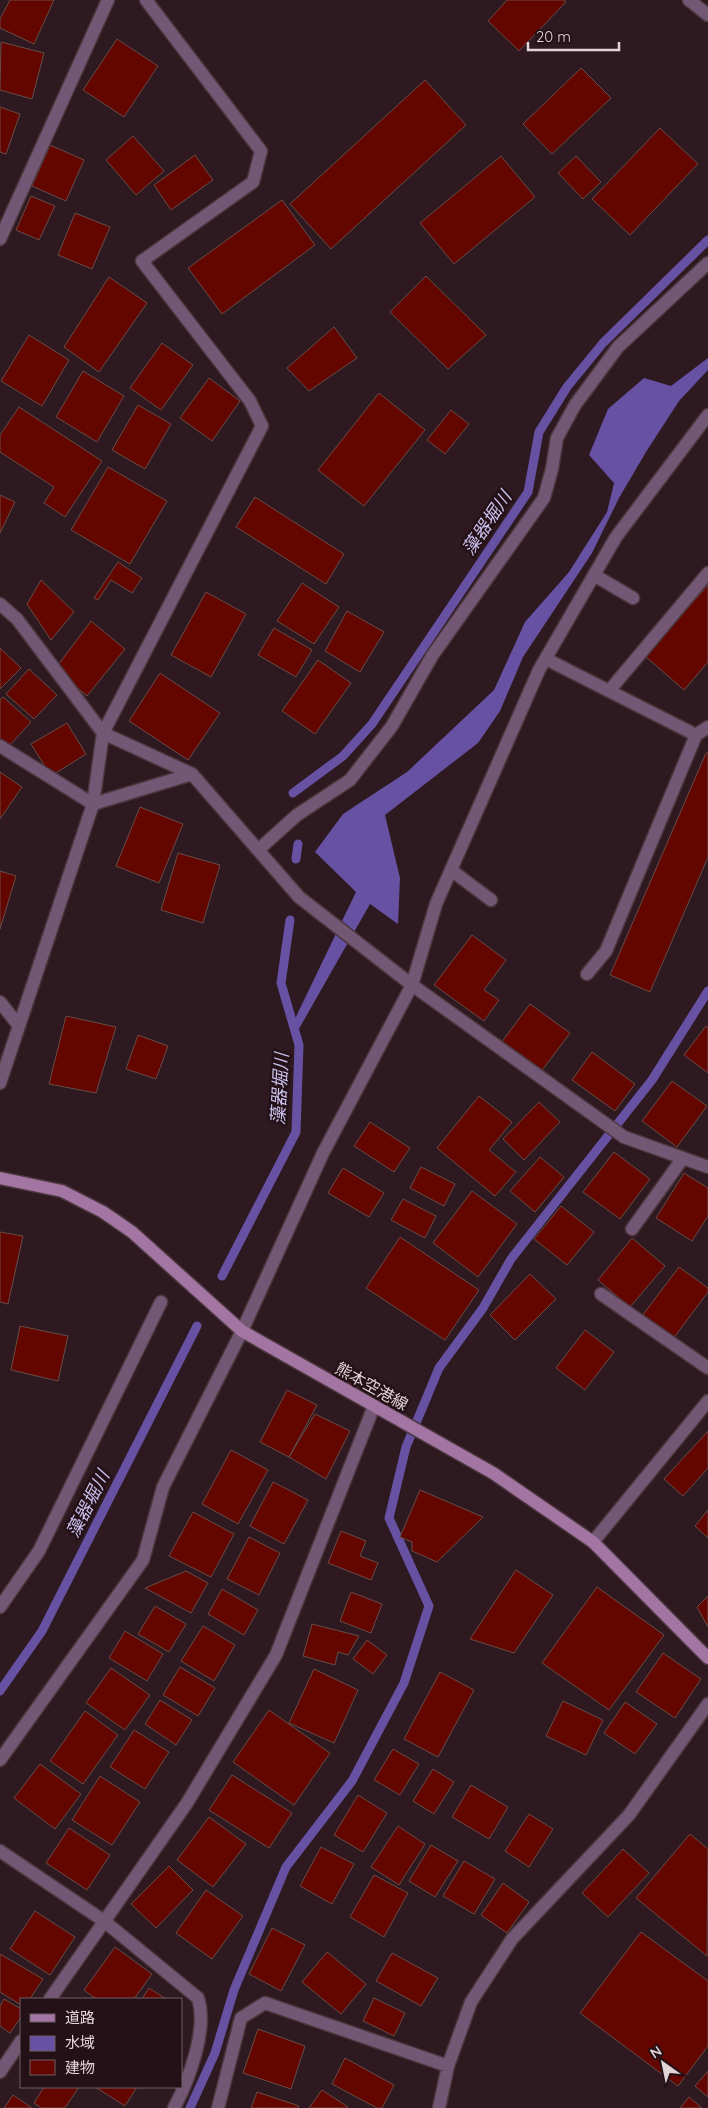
<svg xmlns="http://www.w3.org/2000/svg" width="708" height="2108" font-family="Quicksand,'Noto Sans JP',sans-serif">
  <style>
    .water { fill: #6651a2 }
    .lines { fill: none; stroke-linecap: round; stroke-linejoin: round }
    .stream { stroke: #6651a2; stroke-width: 9 }
    .building { fill: #640600; stroke: #664d48 }
    .lane-casing { stroke: #4b373d; stroke-width: 15 }
    .street-casing { stroke: #4b373d; stroke-width: 15 }
    .secondary-casing { stroke: #4b373d; stroke-width: 15 }
    .lane { stroke: #735774; stroke-width: 12 }
    .street { stroke: #735774; stroke-width: 12 }
    .secondary { stroke: #a375a3; stroke-width: 12 }
    .labels { text-anchor: middle; stroke-width: 5; stroke-linejoin: round; paint-order: stroke }
    .street-label { font-size: 16px; fill: #e3d4d8; stroke: #241017 }
    .water-label { font-size: 18px; font-style: italic; fill: #c9c1ed; stroke: #241017 }
  </style>
  <rect width="100%" height="100%" fill="#2e1920"/>
  <!-- water -->
  <path class="water" d="M708 358V370L679 401 646 452 619 498 592 553 523 657 500 711 478 743 385 815 400 878 398 924 370 904 296 1034 293 1023 356 892 315 852 343 814 407 772 494 690 525 622 569 572 607 512 614 483 589 455 608 409 644 378 671 386Z"/>
  <g class="lines">
    <!-- stream -->
    <path class="stream" d="M293 793 343 756 372 724 528 492 539 432 567 387 603 343 708 240
      M296 859 298 844
      M222 1276 296 1132 299 1045 281 983 290 920
      M0 1691 42 1631 197 1326
      M190 2108 215 2053 234 1990 286 1867 352 1781 404 1683 429 1606 389 1518 406 1447 439 1368 483 1308 511 1259 652 1080 708 991"/>
  </g>
  <!-- building -->
  <path class="building" d="M10 0H54L34 44 0 28V19Z
    M507 0H565V3L519 51 488 21Z
    M117 39 158 66 124 117 83 90Z
    M1 42 44 53 32 99 0 90Z
    M581 68 611 98 552 154 523 124Z
    M425 80 466 125 331 249 290 204Z
    M0 107 20 114 6 154 0 152Z
    M660 128 698 164 630 235 592 199Z
    M133 136 164 171 136 195 106 160Z
    M50 145 84 160 66 201 32 186Z
    M195 155 213 180 171 210 154 185Z
    M501 156 535 197 454 264 420 223Z
    M576 156 601 182 583 199 558 173Z
    M31 196 55 206 39 240 16 230Z
    M282 200 315 245 222 314 188 268Z
    M75 213 110 227 92 269 58 255Z
    M426 276 486 335 448 369 390 312Z
    M109 277 147 303 99 372 64 347Z
    M334 327 357 358 309 391 287 368Z
    M29 335 69 360 42 406 1 381Z
    M162 343 193 365 161 410 130 388Z
    M83 371 124 396 97 442 56 417Z
    M209 378 240 401 212 441 180 418Z
    M379 393 425 430 364 506 318 470Z
    M138 405 171 424 145 469 112 450Z
    M19 407 102 461 65 517 44 503 54 487 0 452V435Z
    M451 410 469 424 445 454 427 440Z
    M108 467 167 501 130 564 71 530Z
    M0 495 15 502 0 533Z
    M255 497 344 554 326 584 236 527Z
    M118 562 142 578 132 593 111 580 98 600 94 598Z
    M41 580 74 612 51 640 27 604Z
    M302 583 339 607 314 644 277 621Z
    M708 585V662L684 690 645 656Z
    M206 592 246 614 211 677 171 655Z
    M347 611 384 632 360 672 325 651Z
    M91 621 125 649 87 696 55 669Z
    M274 628 312 650 296 677 258 655Z
    M0 648 21 668 0 689Z
    M318 660 351 683 315 734 282 711Z
    M29 669 57 695 34 719 6 694Z
    M160 673 220 713 188 760 129 721Z
    M3 697 31 722 8 747 0 740V700Z
    M67 723 86 754 51 776 31 744Z
    M706 753H708V857L650 992 610 975Z
    M0 772 22 787 0 819Z
    M140 807 183 824 159 883 116 866Z
    M178 853 220 865 203 923 161 910Z
    M0 871 16 876 0 929Z
    M472 935 506 960 484 990 499 1000 484 1021 434 985Z
    M530 1004 570 1033 540 1073 501 1043Z
    M66 1016 116 1027 96 1093 49 1084Z
    M706 1026 708 1028V1073L684 1055Z
    M138 1035 168 1046 156 1079 126 1069Z
    M592 1052 635 1084 615 1111 572 1080Z
    M672 1081 707 1106 677 1147 642 1121Z
    M479 1096 512 1122 489 1150 516 1172 495 1196 437 1148Z
    M539 1102 560 1122 524 1160 503 1139Z
    M370 1122 410 1148 394 1172 354 1146Z
    M614 1152 650 1179 620 1219 583 1192Z
    M540 1157 564 1177 535 1212 510 1191Z
    M421 1167 455 1184 444 1206 410 1188Z
    M343 1168 384 1193 369 1217 328 1193Z
    M684 1173 708 1188V1216L692 1241 656 1218Z
    M472 1191 517 1224 478 1277 433 1243Z
    M403 1199 436 1216 425 1238 391 1220Z
    M561 1206 594 1232 567 1265 534 1239Z
    M0 1232 23 1236 8 1304 0 1302Z
    M400 1237 479 1290 445 1340 366 1288Z
    M632 1238 665 1266 630 1307 598 1280Z
    M679 1267 708 1288V1292L673 1339 642 1316Z
    M530 1274 556 1299 515 1340 490 1315Z
    M20 1326 68 1336 58 1381 11 1370Z
    M585 1330 614 1352 585 1390 556 1368Z
    M287 1390 317 1405 289 1457 260 1442Z
    M315 1414 350 1431 326 1479 289 1457Z
    M708 1431V1468L683 1496 664 1479Z
    M231 1450 268 1470 238 1524 202 1504Z
    M273 1482 308 1500 284 1544 250 1526Z
    M420 1490 483 1517 437 1562 412 1551V1542L400 1537Z
    M708 1510V1538L695 1526Z
    M193 1512 234 1534 211 1577 169 1556Z
    M341 1531 366 1541 360 1556 378 1563 371 1580 328 1563Z
    M249 1537 280 1553 259 1595 227 1579Z
    M516 1570 553 1595 514 1653 470 1639Z
    M186 1571 208 1583 191 1613 145 1588Z
    M597 1587 664 1635 609 1710 542 1663Z
    M222 1589 258 1610 244 1635 208 1614Z
    M351 1592 382 1604 371 1633 340 1621Z
    M708 1596V1627L697 1607Z
    M155 1606 186 1624 169 1652 138 1634Z
    M312 1624 359 1636 348 1655 338 1652 335 1665 303 1656Z
    M203 1626 235 1645 214 1681 181 1661Z
    M125 1631 163 1654 147 1681 109 1658Z
    M367 1640 387 1655 373 1674 353 1659Z
    M663 1653 701 1679 675 1718 636 1692Z
    M180 1667 215 1688 198 1716 163 1695Z
    M111 1668 150 1695 125 1730 86 1703Z
    M314 1669 358 1690 334 1743 289 1723Z
    M440 1672 474 1690 438 1757 404 1739Z
    M160 1700 192 1720 176 1745 145 1724Z
    M563 1701 603 1720 586 1755 546 1736Z
    M625 1702 657 1724 635 1754 604 1733Z
    M269 1710 330 1753 294 1805 233 1762Z
    M85 1711 118 1735 83 1784 50 1761Z
    M134 1730 169 1752 145 1789 110 1767Z
    M393 1749 419 1764 400 1795 374 1780Z
    M40 1764 81 1794 55 1829 14 1798Z
    M433 1769 454 1782 434 1814 413 1801Z
    M232 1775 292 1813 269 1848 209 1810Z
    M100 1776 140 1802 112 1845 72 1820Z
    M471 1785 508 1807 489 1839 452 1817Z
    M358 1795 387 1813 363 1852 334 1835Z
    M529 1814 553 1829 529 1867 505 1851Z
    M209 1817 246 1844 213 1887 177 1860Z
    M398 1826 425 1844 399 1885 371 1867Z
    M69 1828 110 1855 87 1890 46 1863Z
    M690 1834 708 1849 707 1956 636 1898Z
    M431 1845 458 1861 435 1897 409 1881Z
    M321 1847 354 1864 332 1904 300 1886Z
    M623 1849 649 1873 608 1917 582 1893Z
    M464 1861 495 1879 474 1914 443 1896Z
    M169 1866 193 1890 156 1928 131 1904Z
    M374 1875 408 1893 384 1937 350 1917Z
    M503 1883 529 1902 507 1933 481 1915Z
    M206 1890 243 1916 212 1959 176 1933Z
    M35 1911 75 1937 50 1975 10 1949Z
    M272 1928 305 1945 281 1991 249 1974Z
    M641 1932 708 1981V2046L678 2086 580 2013Z
    M115 1947 152 1974 134 1999H96L84 1990Z
    M327 1952 366 1984 341 2014 302 1982Z
    M392 1953 438 1978 421 2006 376 1981Z
    M0 1954 43 1979 30 1999H21V2005L0 1992Z
    M149 1988 166 1999H142Z
    M374 1998 405 2013 394 2036 363 2021Z
    M4 1999 21 2009V2017L10 2033 0 2026V2006Z
    M258 2029 305 2046 291 2089 243 2073Z
    M345 2058 394 2085 382 2108H377L332 2084Z
    M708 2071V2097L695 2086Z
    M44 2087H79L65 2108H41L34 2103Z
    M95 2087H137L125 2106Z
    M322 2090 348 2107 347 2108H309Z
    M257 2092 299 2106 298 2108H251Z
    M13 2095 32 2108H4Z
    M689 2097 702 2108H680Z"/>
  <g class="lines">
    <!-- lane casing -->
    <g class="lane-casing">
      <path id="lane" d="M594 575 633 598
        M546 659 696 735
        M609 691 708 573
        M451 870 491 900
        M587 974 606 951 696 735 708 727
        M412 985 624 1137 708 1167"/>
    </g>
    <!-- street casing -->
    <g class="street-casing">
      <path id="street" d="M689 0 708 15
        M0 239 108 0
        M0 604 17 619 103 733 192 774 299 897 412 985
        M0 746 93 804 192 774
        M258 850 297 815 350 780 392 726 432 656 544 498 552 469 557 438 575 405 618 347 708 263
        M0 1002 19 1026
        M0 1083 93 804 103 733 262 426 250 401 142 261 253 182 261 151 146 0
        M632 1229 683 1158
        M601 1294 708 1368
        M593 1542 708 1401
        M0 1607 39 1551 161 1302
        M0 1760 143 1560 163 1487 242 1331 323 1153 412 985 436 904 539 670 616 537 708 415
        M0 1851 104 1921 198 1998C208 2029 189 2080 174 2108
        M50 1999 187 1803 276 1655 374 1406
        M0 2072 21 2041
        M218 2108 241 2018 265 2003 448 2066
        M439 2108 448 2066 471 2002 512 1939 629 1815 708 1704"/>
    </g>
    <!-- secondary casing -->
    <g class="secondary-casing">
      <path id="secondary" d="M0 1178 62 1191 103 1212 132 1232 242 1331 493 1473 593 1542 708 1658"/>
    </g>
    <!-- lane -->
    <use href="#lane" class="lane"/>
    <!-- street -->
    <use href="#street" class="street"/>
    <!-- secondary -->
    <use href="#secondary" class="secondary"/>
  </g>
  <g class="labels">
    <!-- street labels -->
    <g class="street-label">
      <text transform="translate(372 1386) rotate(29)" y="6">熊本空港線</text>
    </g>
    <!-- water labels -->
    <g class="water-label">
      <text transform="translate(487 523) rotate(-56)" y="6">藻器堀川</text>
      <text transform="translate(280 1089) rotate(-87)" y="6">藻器堀川</text>
      <text transform="translate(88 1504) rotate(-63)" y="6">藻器堀川</text>
    </g>
  </g>
  <!-- legend -->
  <rect x="20" y="1998" width="162" height="90" fill="#241017" stroke="#705e64"/>
  <rect x="30" y="2014" width="25" height="8" fill="#a375a3" stroke="#705e64"/>
  <text x="65" y="2023" font-size="15" fill="#e3d4d8">道路</text>
  <rect x="30" y="2036" width="25" height="15" fill="#6651a2" stroke="#705e64"/>
  <text x="65" y="2048" font-size="15" fill="#e3d4d8">水域</text>
  <rect x="30" y="2060" width="25" height="15" fill="#640600" stroke="#705e64"/>
  <text x="65" y="2073" font-size="15" fill="#e3d4d8">建物</text>
  <!-- north arrow -->
  <g transform="translate(663 2063) rotate(327)" stroke="#241017" stroke-width="4" paint-order="stroke">
  <path d="M0-4L9 19L0 12L-9 19Z" fill="#e3d4d8"/>
  <text y="-8" font-size="14" font-weight="bold" text-anchor="middle" fill="#e3d4d8">N</text>
  </g>
  <!-- scale -->
  <path d="M528 42v8h91v-8" fill="none" stroke="#e3d4d8" stroke-width="2.5"/>
  <text x="536" y="42" font-size="15" fill="#e3d4d8" stroke="#241017" stroke-width="4" paint-order="stroke">20 m</text>
</svg>
